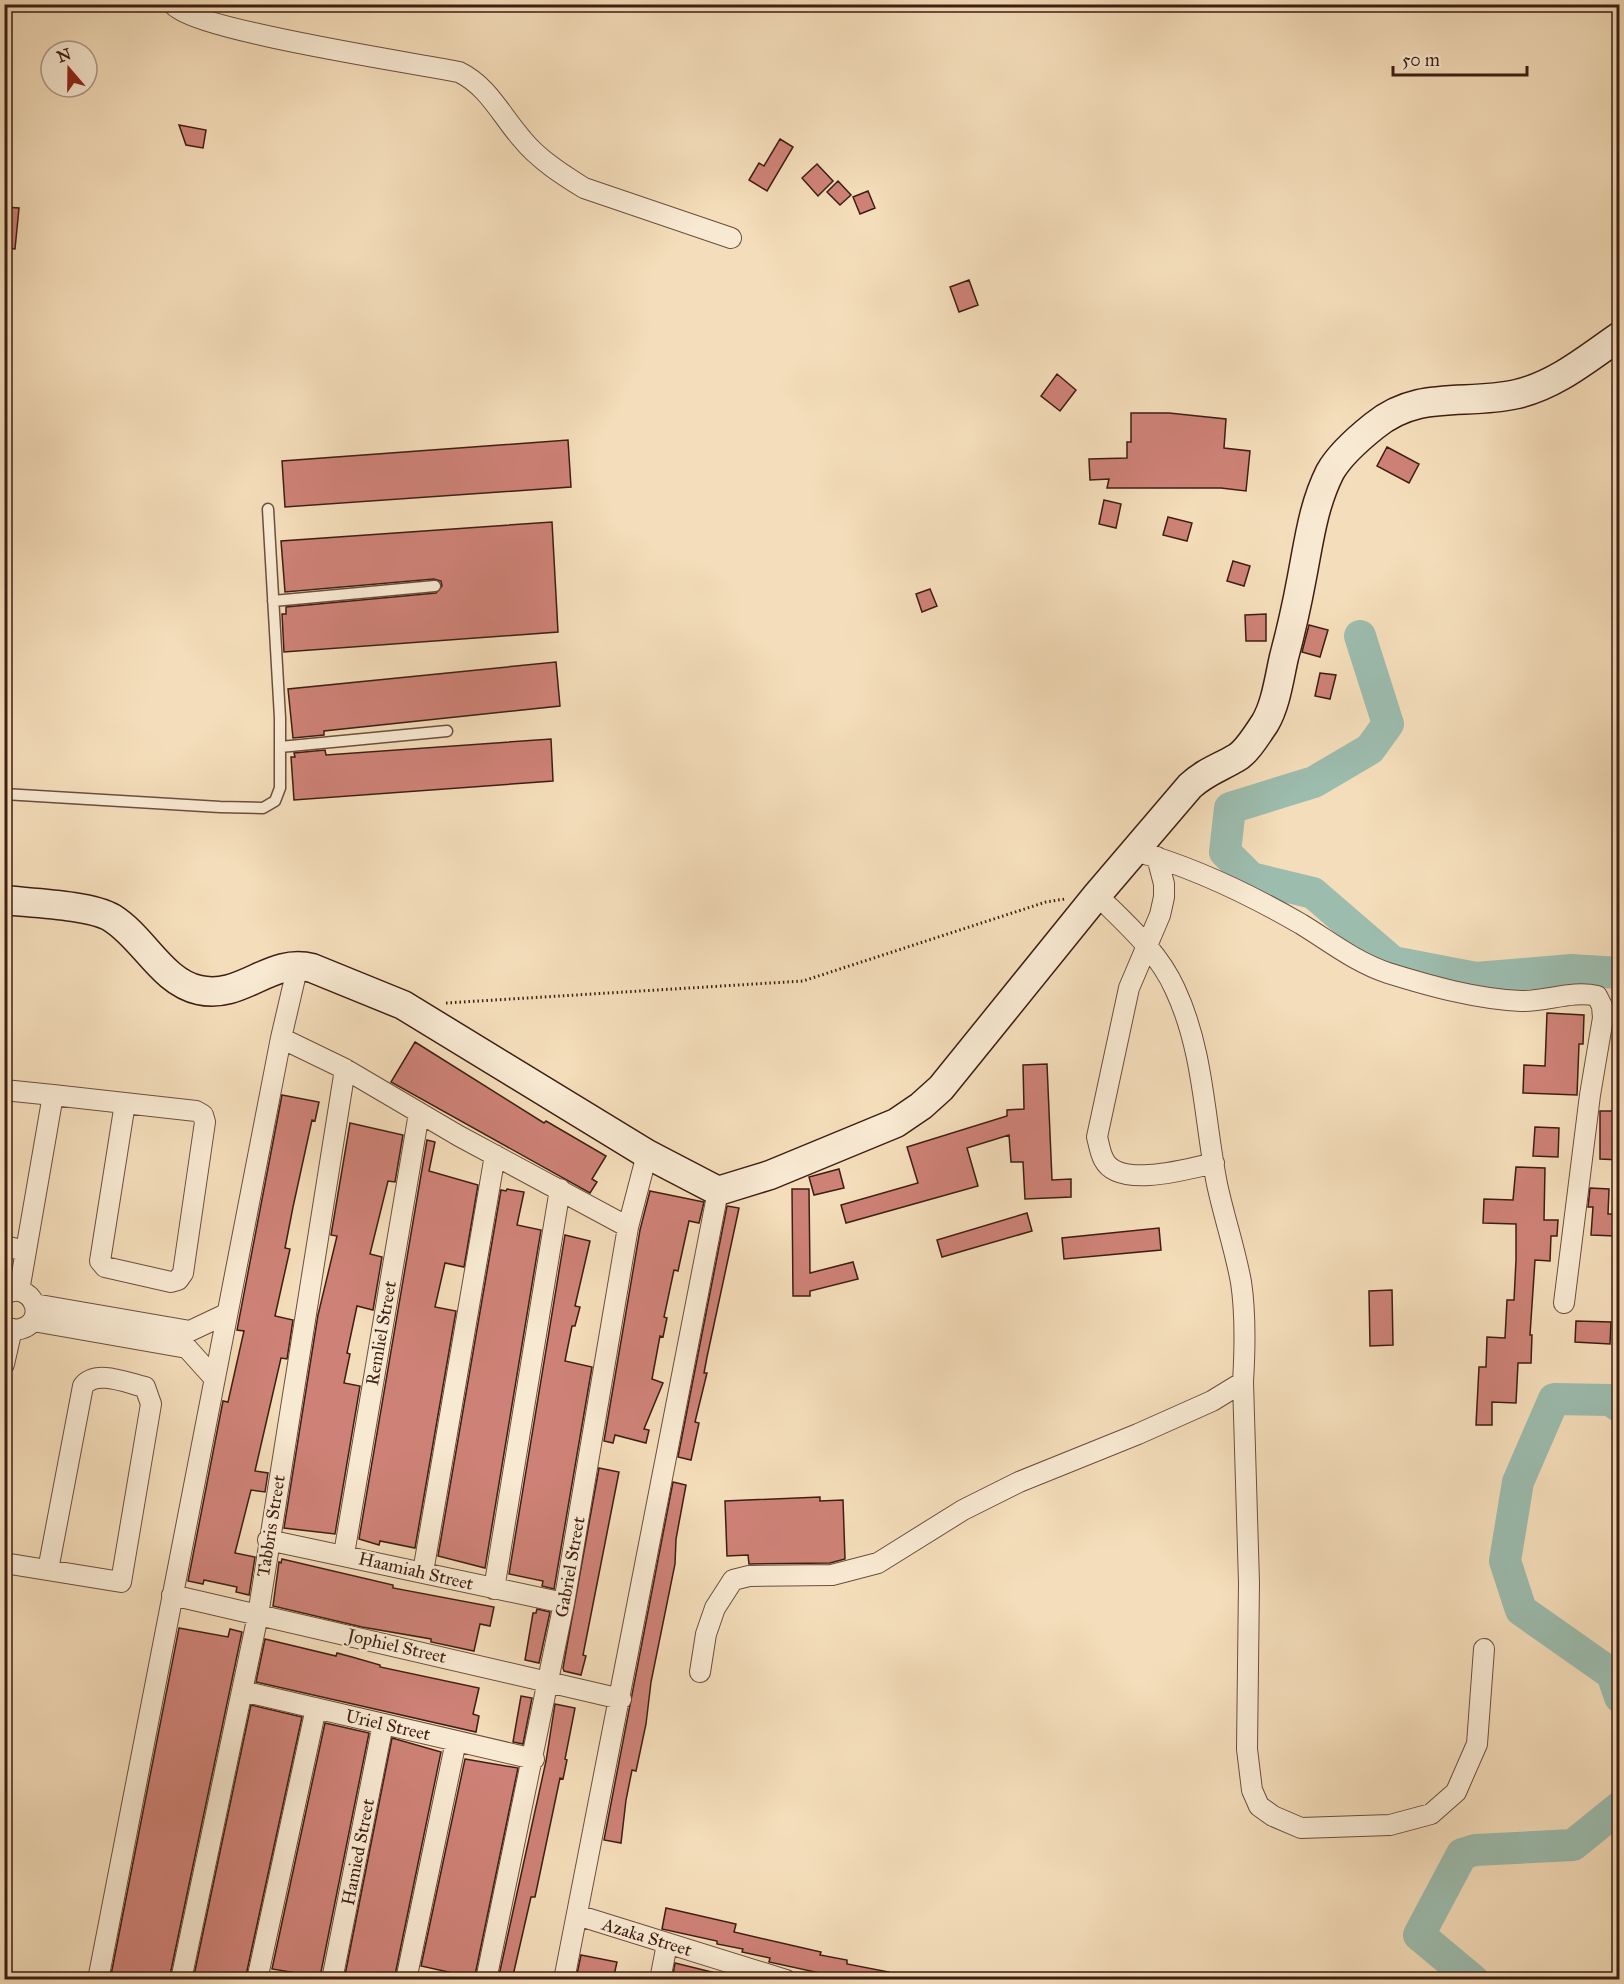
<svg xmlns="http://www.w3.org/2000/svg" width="1624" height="1984" font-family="'IM FELL Great Primer',serif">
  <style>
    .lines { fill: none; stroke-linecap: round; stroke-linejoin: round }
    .river { stroke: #9cbcae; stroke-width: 32 }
    .building { fill: #ce8277; stroke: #3e1e13; stroke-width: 1.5 }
    .lane-casing { stroke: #6c4e3d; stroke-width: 13 }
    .street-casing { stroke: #6c4e3d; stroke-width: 22 }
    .secondary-casing { stroke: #3e1e13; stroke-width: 31 }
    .path { stroke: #3e1e13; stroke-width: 3; stroke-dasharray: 1.5 3; stroke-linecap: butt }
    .lane { stroke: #f8e9d2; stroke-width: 10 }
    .street { stroke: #f8e9d2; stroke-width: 20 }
    .secondary { stroke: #f8e9d2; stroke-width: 28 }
    .labels { text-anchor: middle; stroke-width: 4.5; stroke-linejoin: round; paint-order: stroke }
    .street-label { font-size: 18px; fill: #3e1e13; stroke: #f8e9d2 }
  </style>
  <rect width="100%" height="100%" fill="#f4ddba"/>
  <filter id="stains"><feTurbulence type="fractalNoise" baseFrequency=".00333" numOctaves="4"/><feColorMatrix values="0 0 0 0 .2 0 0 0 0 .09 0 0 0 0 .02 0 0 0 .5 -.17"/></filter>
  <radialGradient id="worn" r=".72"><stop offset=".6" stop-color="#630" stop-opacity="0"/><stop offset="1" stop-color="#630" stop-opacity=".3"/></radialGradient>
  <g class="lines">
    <!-- river -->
    <path class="river" d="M1360 636 1388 724 1370 749 1314 782 1230 808 1225 852 1251 878 1313 893 1393 962 1476 978 1571 970 1620 973
      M1620 1407 1610 1400 1554 1399 1518 1482 1505 1561 1521 1610 1612 1674 1620 1697
      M1473 1980 1419 1935 1462 1854 1475 1850 1573 1845 1620 1807"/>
  </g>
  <!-- building -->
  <path class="building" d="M179 125 206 130 203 148 186 145Z
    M780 139 793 147 767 191 749 180 759 163 764 166Z
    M817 164 833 181 818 196 802 178Z
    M838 181 851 195 840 205 827 192Z
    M868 191 875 208 860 214 853 197Z
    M4 207 19 208 15 249 4 248Z
    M969 280 978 305 959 312 950 287Z
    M1057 374 1076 390 1060 411 1041 396Z
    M1131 413H1169L1226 419 1224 448 1250 451 1246 491 1221 488H1107L1109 479 1090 480 1089 459 1127 458V442H1131Z
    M568 440 571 487 285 507 282 461Z
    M1387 447 1419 464 1409 483 1377 466Z
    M1104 500 1121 504 1116 528 1099 524Z
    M1168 517 1192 523 1187 541 1163 535Z
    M552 522 558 632 284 652 282 614H286V607L436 593 442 586 441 581 434 579 285 592 281 541Z
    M1233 561 1250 566 1244 586 1227 581Z
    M930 589 937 606 922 612 916 594Z
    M1266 614V641H1246L1245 615Z
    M1309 625 1328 630 1320 657 1302 652Z
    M556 662 560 706 324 731V735L293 738 288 689Z
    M1320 673 1336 675 1330 699 1315 696Z
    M551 739 553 781 294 800 291 757H295L294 753 325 750 326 755Z
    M1547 1013 1584 1015 1583 1044H1579L1577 1095 1523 1093 1524 1065 1545 1066Z
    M415 1042 544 1123 546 1121 606 1156 592 1179 597 1182 590 1193 391 1082Z
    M1047 1064 1052 1180 1071 1179V1197L1025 1199 1023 1162H1011L1009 1135 967 1148 978 1186 846 1223 841 1205 918 1183 907 1147 1007 1116V1110L1024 1109 1023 1065Z
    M282 1095 319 1102 315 1121 312 1120 293 1207 285 1248 290 1249 275 1316 293 1320 287 1359 281 1358 255 1471 268 1473 265 1492 251 1490 235 1553 255 1557 249 1595 236 1592 237 1587 204 1580 203 1584 188 1581 223 1401 228 1402 244 1331 237 1330Z
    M1600 1111H1620V1160L1600 1159Z
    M350 1123 403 1135 395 1182 388 1181 370 1254 382 1257 373 1310 357 1306 347 1353 350 1354 344 1383 360 1386 335 1534 284 1528 318 1315 337 1236 331 1235Z
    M1535 1127 1559 1128 1558 1157 1533 1156Z
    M427 1140 435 1142 429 1171 478 1185 464 1267 445 1263 435 1307 456 1311 415 1548 380 1541 379 1545 359 1539Z
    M1516 1167 1545 1168 1544 1220H1558L1557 1236H1551L1550 1261 1535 1260 1530 1335H1532L1531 1363H1518L1516 1403 1492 1402V1425H1476L1479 1367H1486L1487 1337 1505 1338 1507 1300H1514L1516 1260V1224L1483 1223 1484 1199 1513 1200Z
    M839 1169 844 1188 814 1195 809 1177Z
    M1590 1188 1609 1189 1608 1214H1616L1615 1236 1591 1235 1593 1207H1588Z
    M507 1189 524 1192 517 1225 541 1230 485 1568 438 1556 501 1190 506 1191Z
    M792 1189H809L810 1273 853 1262 858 1279 810 1291V1296H793Z
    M650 1191 704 1202 699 1223 689 1221 678 1271 674 1270 664 1317 667 1318 663 1337 660 1336 652 1379 663 1383 644 1429 649 1430 646 1443 615 1435 613 1443 604 1441 640 1230Z
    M727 1206 739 1208 707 1357 704 1373H707L695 1422 699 1423 691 1460 678 1457Z
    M1027 1213 1032 1231 942 1257 937 1240Z
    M1159 1228 1161 1250 1064 1259 1062 1238Z
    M565 1235 590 1241 575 1306 580 1307 575 1326H572L565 1361 592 1367 554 1589 542 1586 543 1581 509 1574Z
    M1392 1290 1393 1345 1370 1346 1369 1291Z
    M1576 1321 1611 1322 1610 1344 1575 1342Z
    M599 1468 619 1472 583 1655 586 1656 581 1675 564 1671 563 1668Z
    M673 1482 686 1485 676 1539 675 1564 651 1682 646 1724 636 1771 632 1770 626 1800 621 1843 604 1840Z
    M820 1497V1501L843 1500 845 1559 830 1563 749 1564 748 1555 727 1556 725 1501Z
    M282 1559 393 1585V1588L494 1607 490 1626 480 1624 474 1651 431 1642V1639L362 1627 273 1606 279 1562 281 1563Z
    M537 1609 550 1612 539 1663 525 1660 533 1613H536Z
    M179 1628 228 1637 230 1629 242 1632 169 1980H110Z
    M265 1639 336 1656 337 1653 352 1657 380 1665V1667L479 1688 473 1714 479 1716 476 1732 256 1682Z
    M521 1696 532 1698 523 1744 513 1742Z
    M555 1704 575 1708 565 1759 567 1760 563 1779 560 1778 535 1897H531L512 1980H498L546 1761Z
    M251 1705 302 1717 245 1980H193Z
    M325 1723 369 1733 320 1977 272 1969Z
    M392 1738 441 1752 394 1980H344Z
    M465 1759 518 1768 474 1980H461L462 1975 421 1966Z
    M666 1908 736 1924 734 1932 821 1952 820 1955 847 1960V1964L889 1972 888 1980H828L829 1975 769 1962 770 1958 742 1952 743 1949 717 1944V1941L662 1929Z
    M581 1955 617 1962 613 1980 577 1974Z
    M675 1963 720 1974 719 1980H672Z"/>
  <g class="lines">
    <!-- lane casing -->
    <g class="lane-casing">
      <path id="lane" d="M273 601 435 586
        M280 747 447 731
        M4 794 220 807 263 808 275 801 280 788V718L268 509"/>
    </g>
    <!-- street casing -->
    <g class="street-casing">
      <path id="street" d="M173 4C191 30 415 63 459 72 488 86 501 115 522 139 538 159 563 175 584 188L731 238
        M1135 851C1193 867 1249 894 1301 924 1329 941 1355 962 1388 973 1430 986 1476 999 1521 1001 1546 1002 1572 990 1597 996L1602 1006 1603 1018 1590 1095 1564 1303
        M1157 857 1164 884V897L1160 915 1129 988 1097 1137C1099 1144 1100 1153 1104 1160 1119 1189 1188 1169 1214 1163
        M281 1038 298 965
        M4 1090 53 1095 19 1291
        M53 1095 196 1111 203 1115 205 1122 183 1273 178 1280 171 1282 105 1267 100 1261 125 1103
        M4 1246 26 1251
        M4 1295C31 1276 54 1326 14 1330L4 1326
        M34 1304 190 1331 226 1314
        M33 1321 187 1348 214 1378
        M4 1364 12 1329
        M1243 1382 1249 1583 1247 1749 1252 1790 1259 1806 1273 1816 1301 1828 1390 1825 1431 1814 1456 1792 1477 1744 1484 1649
        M268 1540 564 1603
        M344 1554 419 1113
        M4 1563 121 1582 151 1404 145 1387C127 1383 96 1369 83 1386L48 1570
        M423 1572 495 1155
        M494 1589 560 1189
        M172 1595 621 1699
        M700 1672 706 1634 715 1608 733 1580 749 1576 832 1575 878 1563 963 1510 1019 1482 1138 1434 1212 1401 1243 1382C1245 1349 1246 1315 1241 1282 1235 1249 1224 1217 1217 1184 1204 1119 1204 1051 1175 989 1158 951 1125 923 1097 895
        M242 1691 534 1759
        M577 1915 786 1980
        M98 1980 281 1038 345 1069 459 1136 628 1227
        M181 1980 258 1615 345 1069
        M257 1980 316 1708
        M332 1980 383 1724
        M406 1980 456 1741
        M486 1980 564 1603 628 1227 647 1154
        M564 1980 718 1191
        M660 1980 667 1944"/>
    </g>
    <!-- secondary casing -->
    <g class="secondary-casing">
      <path id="secondary" d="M4 900C31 903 91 905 112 918 144 938 162 982 199 990 242 1000 270 957 312 968L403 1005 647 1154 718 1191 770 1175 896 1123 921 1106 941 1088 1097 895 1190 786C1205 772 1219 768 1236 758 1247 752 1258 733 1265 723 1276 704 1279 679 1284 657 1291 631 1297 604 1302 577 1309 541 1313 506 1330 472 1339 456 1359 438 1374 426 1419 389 1465 406 1517 394 1556 385 1588 358 1620 336"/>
    </g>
    <!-- path -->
    <path class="path" d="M446 1003 803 981 1046 902 1065 899"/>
    <!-- lane -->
    <use href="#lane" class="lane"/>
    <!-- street -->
    <use href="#street" class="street"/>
    <!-- secondary -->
    <use href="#secondary" class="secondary"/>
  </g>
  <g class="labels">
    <!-- street labels -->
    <g class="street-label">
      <text transform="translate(381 1333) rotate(-80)" y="6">Remliel Street</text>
      <text transform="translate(271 1526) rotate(-81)" y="6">Tabbris Street</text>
      <text transform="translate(570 1567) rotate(-80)" y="6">Gabriel Street</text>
      <text transform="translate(416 1571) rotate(13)" y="6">Haamiah Street</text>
      <text transform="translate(397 1646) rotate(13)" y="6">Jophiel Street</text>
      <text transform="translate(388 1725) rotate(13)" y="6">Uriel Street</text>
      <text transform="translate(358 1852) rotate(-79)" y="6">Hamied Street</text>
      <text transform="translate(647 1937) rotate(17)" y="6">Azaka Street</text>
    </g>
  </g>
  <!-- margin -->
  <rect width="1624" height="1984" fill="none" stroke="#f4ddba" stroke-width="24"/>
  <rect x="6" y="6" width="1612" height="1972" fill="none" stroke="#3e1e13" stroke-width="3"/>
  <rect x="12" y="12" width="1600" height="1960" fill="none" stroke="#3e1e13" stroke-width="1.5"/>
  <!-- north arrow -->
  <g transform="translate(69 69) rotate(340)"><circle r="28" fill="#f8e9d2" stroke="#ae9886" stroke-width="1.5"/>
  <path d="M0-4.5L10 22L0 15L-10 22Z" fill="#8f2418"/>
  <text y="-9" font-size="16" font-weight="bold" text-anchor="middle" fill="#3e1e13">N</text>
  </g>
  <!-- scale -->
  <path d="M1393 66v9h134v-9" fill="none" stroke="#3e1e13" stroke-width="3"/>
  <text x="1402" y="66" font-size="18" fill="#3e1e13" stroke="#f8e9d2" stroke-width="4.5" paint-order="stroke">50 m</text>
  <rect width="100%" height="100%" filter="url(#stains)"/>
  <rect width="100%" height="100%" fill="url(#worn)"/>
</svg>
